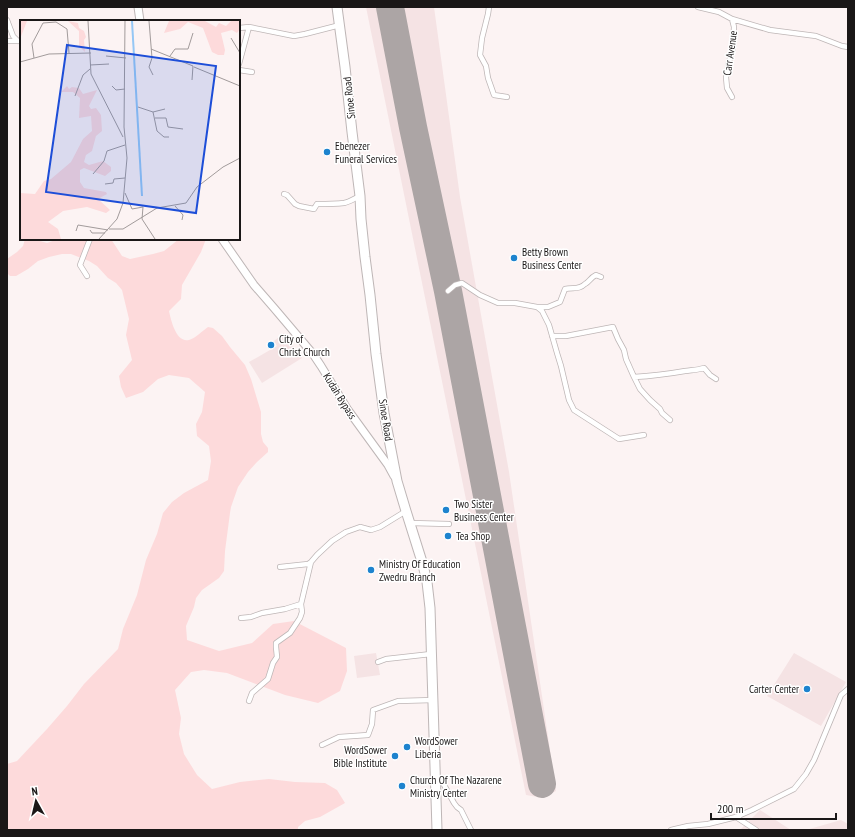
<svg xmlns="http://www.w3.org/2000/svg" width="855" height="837" font-family="'PT Sans Narrow',sans-serif">
  <style>
    .built { fill: #f5e3e4 }
    .green { fill: #fddadb }
    .lines { fill: none; stroke-linecap: round; stroke-linejoin: round }
    .runway { stroke: #aca5a5; stroke-width: 28 }
    .street-casing { stroke: #beb6b6; stroke-width: 6 }
    .secondary-casing { stroke: #beb6b6; stroke-width: 9 }
    .highway-casing { stroke: #beb6b6; stroke-width: 11 }
    .street { stroke: #fff; stroke-width: 4.5 }
    .secondary { stroke: #fff; stroke-width: 7 }
    .highway { stroke: #fff; stroke-width: 9 }
    .poi-dot { fill: #1d83ce; stroke: #fff; stroke-width: 1.5 }
    .labels { text-anchor: middle; stroke-width: 3; stroke-linejoin: round; paint-order: stroke }
    .street-label { font-size: 11px; fill: #1a1717; stroke: #fff }
    .poi-label { font-size: 11px; fill: #1a1717; stroke: #fff; text-anchor: start }
    .inset-river { fill: none; stroke: #95c7f5; stroke-width: 2 }
    .inset-road { fill: none; stroke: #a29b9b; stroke-width: 1 }
    .view { fill: #1d4ed8; fill-opacity: 0.15; stroke: #1d4ed8; stroke-width: 2 }
    .inset-edge { fill: none; stroke: #1a1717; stroke-width: 2 }
  </style>
  <rect width="100%" height="100%" fill="#fcf3f3"/>
  <!-- built -->
  <path class="built" d="M366 7H434L460 197 509 472 556 791 543 798 526 795Z
    M284 333 302 358 262 383 249 362 277 346 274 341Z
    M376 653 380 675 357 678 354 656Z
    M794 653 846 682 821 726 767 696Z
    M760 810 791 830H740Z
    M841 820 848 824V830H806Z"/>
  <!-- green -->
  <path class="green" d="M25 239H39L40 241 47 243 58 239H111L122 256 130 259 153 254 164 251 179 239H206L201 252 182 285 181 299 169 311C171 320 176 343 189 340 196 338 202 331 208 327L213 328 222 336 230 347 245 365 251 379 261 412V434L263 442 268 448V452L257 462 248 472 238 487 231 507 230 513 225 551 224 571 219 578 202 590 196 598 194 607 186 626 187 640 219 651 252 643 273 624 294 621 346 648 347 671 340 691 318 703 285 695 227 673 204 670 191 672 175 690 181 718 179 734 184 754 197 775 212 789 240 782 269 779 295 782 325 783 337 790 345 803 320 817 305 821 298 827V830H7V764L17 761 47 729 67 706 84 684 118 649 123 629 137 595 146 560 157 534 163 513 172 502 184 493 208 480 211 461 209 446 197 436 196 424 202 412 205 392 189 378 169 375 158 379 143 392 126 398 121 387 119 376 132 360 126 335 129 319 122 290 116 283 108 278 97 266 89 261 71 254H62L49 257 38 261 28 269 16 276H10L7 273V259L17 252 23 246Z"/>
  <g class="lines">
    <!-- runway -->
    <path class="runway" d="M390 7 413 127 448 291 542 784"/>
    <!-- street casing -->
    <g class="street-casing">
      <path id="street" d="M489 7 488 14 482 38 480 55 486 66 488 78 494 95 507 97
        M698 7 719 12 732 19 734 27 733 48 728 65V70L726 77 727 88 732 97
        M732 19 770 30 816 36 842 46 848 47
        M7 20 13 36 18 41
        M239 28 249 27 294 36 305 34 340 25
        M7 41H19
        M239 64 249 27
        M239 70 252 72
        M284 194 287 195 295 204 299 206 314 209 317 204C326 204 335 204 344 203 350 202 355 198 360 196
        M87 276 80 265 90 239
        M448 291 455 285 462 283 480 295 498 303H515L537 307 542 311 549 325 557 353 561 366 569 400 574 410 619 439 644 435
        M537 307H548L560 302 565 289C573 287 579 290 585 284 590 281 590 278 596 275L601 277
        M552 336H566L613 327 618 339 624 350 626 359 634 377C652 376 668 374 685 371 692 370 698 370 704 368L710 375 716 379
        M634 377 640 389 650 400 660 409 662 413 670 420
        M410 523 449 524
        M280 567 308 564 311 562
        M241 618 251 617 262 613 285 609 301 604
        M378 662 386 659 431 654
        M249 701 252 693 268 679 273 663 277 657 276 647V643L290 633 300 618 302 612 301 604 311 562 317 555 332 541 346 532 360 527 371 530 380 527 406 511
        M322 745 339 737 368 735 372 724 373 710 398 701 434 700
        M436 778 443 783 454 803 457 807 461 810 471 830
        M736 817 756 830
        M671 830 688 826 708 824 736 817 752 810 794 789 806 774 814 760 841 695 848 689"/>
    </g>
    <!-- secondary casing -->
    <g class="secondary-casing">
      <path id="secondary" d="M138 7 140 21
        M222 239 254 285 274 308 313 354 321 366 348 410 388 465 394 476"/>
    </g>
    <!-- highway casing -->
    <g class="highway-casing">
      <path id="highway" d="M337 7 345 67 352 132 360 196 361 219 365 257 370 295 376 354 384 413 397 481 406 511 423 565 427 582 430 608 437 830"/>
    </g>
    <!-- street -->
    <use href="#street" class="street"/>
    <!-- secondary -->
    <use href="#secondary" class="secondary"/>
    <!-- highway -->
    <use href="#highway" class="highway"/>
  </g>
  <!-- markers -->
  <g class="poi-dot">
    <circle cx="327" cy="152" r="4"/>
    <circle cx="514" cy="258" r="4"/>
    <circle cx="271" cy="345" r="4"/>
    <circle cx="446" cy="510" r="4"/>
    <circle cx="448" cy="536" r="4"/>
    <circle cx="371" cy="570" r="4"/>
    <circle cx="807" cy="689" r="4"/>
    <circle cx="407" cy="747" r="4"/>
    <circle cx="395" cy="756" r="4"/>
    <circle cx="402" cy="786" r="4"/>
  </g>
  <g class="labels">
    <!-- street labels -->
    <g class="street-label">
      <text transform="translate(730 53) rotate(-82)" y="4">Carr Avenue</text>
      <text transform="translate(349 98) rotate(-96)" y="4">Sinoe Road</text>
      <text transform="translate(340 396) rotate(58)" y="4">Kudah Bypass</text>
      <text transform="translate(386 420) rotate(81)" y="4">Sinoe Road</text>
    </g>
    <!-- poi labels -->
    <g class="poi-label">
      <text x="335" y="150">Ebenezer<tspan x="335" dy="13">Funeral Services</tspan></text>
      <text x="522" y="256">Betty Brown<tspan x="522" dy="13">Business Center</tspan></text>
      <text x="279" y="343">City of<tspan x="279" dy="13">Christ Church</tspan></text>
      <text x="454" y="508">Two Sister<tspan x="454" dy="13">Business Center</tspan></text>
      <text x="456" y="540">Tea Shop</text>
      <text x="379" y="568">Ministry Of Education<tspan x="379" dy="13">Zwedru Branch</tspan></text>
      <text x="799" y="693" text-anchor="end">Carter Center</text>
      <text x="415" y="745">WordSower<tspan x="415" dy="13">Liberia</tspan></text>
      <text x="387" y="754" text-anchor="end">WordSower<tspan x="387" dy="13">Bible Institute</tspan></text>
      <text x="410" y="784">Church Of The Nazarene<tspan x="410" dy="13">Ministry Center</tspan></text>
    </g>
  </g>
  <!-- overview -->
  <g transform="translate(20 20)">
    <rect width="220" height="220" fill="#fcf3f3"/>
    <path d="M0 1H7L0 19ZM48 1 58 3 59 8 64 11 66 17 64 20 65 32 59 26V11ZM149 1H185L196 7 199 3 206 6 211 1H219L220 9 217 13 212 10 201 13 205 30 204 35H198L192 32 183 8 168 2 160 9 144 13ZM47 66 49 69 52 67 59 68 63 74 77 70 69 86 71 89 76 88 81 95 82 111 76 116 72 131 66 135 64 142 69 145 83 141 91 147V151L85 156 64 148 60 150V162L64 168 86 172 87 174 78 179 90 190 86 193 67 187 43 191 28 202 38 209 41 219H0V173L15 174 24 161 31 159 51 142 63 119 72 111 71 96 59 98 60 78 53 72H41Z" fill="#fddadb"/>
    <path class="inset-river" d="M112 1 122 176"/>
    <path class="inset-road" d="M68 1 71 54 103 117M129 1 132 38 129 47 133 55M23 3 36 2 47 9 49 33M211 18 220 33M131 29 173 46 172 60M86 36 106 38M150 36 155 29H168L173 13M14 38 12 24 23 3M0 42 29 34 71 33M70 45 89 44M174 47 220 66M92 66 96 70 105 69M55 76 63 55 70 49M118 87 133 92 137 111 144 117H149M133 92 145 89M135 98H146L148 107 163 109M73 154 84 141 87 131 105 125M85 164 93 163 94 159 105 158M105 173 112 189 123 187 122 199 135 219M155 186 163 195 162 200M89 209H103L137 188 166 183 177 167 203 147 220 138M70 210 72 213H85M56 211 58 205 88 210M79 219 97 199 103 183 107 138 104 107 105 1"/>
    <path class="view" d="M47 25 196 46 176 193 26 172Z"/>
    <rect width="220" height="220" class="inset-edge"/>
  </g>
  <!-- border -->
  <rect width="855" height="837" fill="none" stroke="#1a1717" stroke-width="16"/>
  <!-- north arrow -->
  <g transform="translate(36 801) rotate(352)" stroke="#ffffff" stroke-width="3" paint-order="stroke">
  <path d="M0-3L7 15L0 10L-7 15Z" fill="#1a1717"/>
  <text y="-6" font-size="11" font-weight="bold" text-anchor="middle" fill="#1a1717">N</text>
  </g>
  <!-- scale -->
  <path d="M711 813v6h125v-6" fill="none" stroke="#1a1717" stroke-width="2"/>
  <text x="717" y="813" font-size="12" fill="#1a1717" stroke="#ffffff" stroke-width="3" paint-order="stroke">200 m</text>
</svg>
